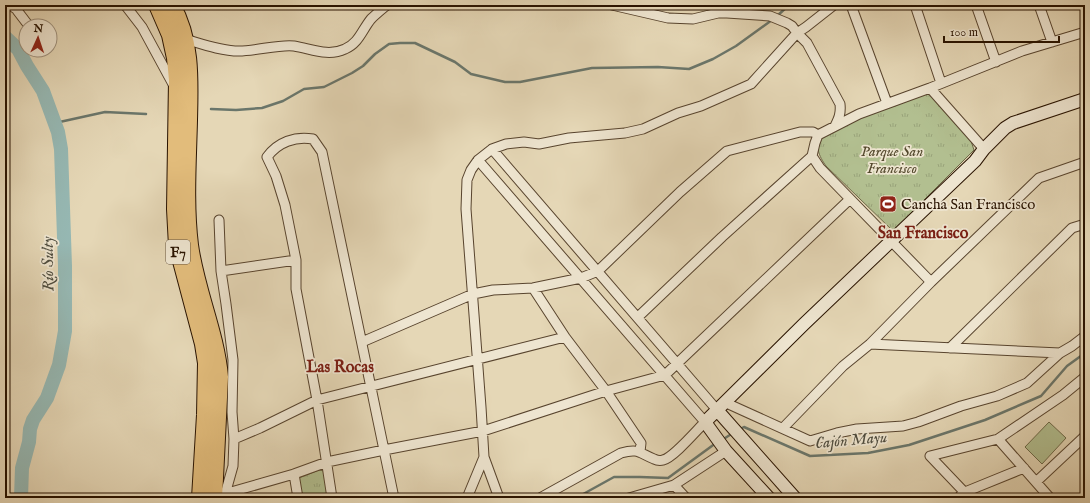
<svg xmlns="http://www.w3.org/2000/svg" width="1090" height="503" font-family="'IM FELL English',serif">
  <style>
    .grass { fill: #b2bf90; stroke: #6e6948 }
    .park { fill: url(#park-tufts); stroke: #6e6948 }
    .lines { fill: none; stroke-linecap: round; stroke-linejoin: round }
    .stream { stroke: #6a766b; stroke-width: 2.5 }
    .river { stroke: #96b8b3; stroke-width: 14 }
    .street-casing { stroke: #58442e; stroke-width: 11 }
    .secondary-casing { stroke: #291300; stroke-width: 14 }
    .highway-casing { stroke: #291300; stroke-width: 18 }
    .street { stroke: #eee5d0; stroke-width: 9 }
    .secondary { stroke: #eee5d0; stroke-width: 12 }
    .highway { stroke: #e2bc7b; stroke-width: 16 }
    .labels { text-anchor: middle; stroke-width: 3.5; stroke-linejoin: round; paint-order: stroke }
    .shield { fill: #eee5d0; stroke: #64523e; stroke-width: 1 }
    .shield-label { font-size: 14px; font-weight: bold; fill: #291300 }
    .park-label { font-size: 15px; font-style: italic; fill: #52472b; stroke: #eee5d0 }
    .poi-label { font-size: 15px; fill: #291300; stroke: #eee5d0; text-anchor: start }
    .neighbourhood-label { font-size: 16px; font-weight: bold; fill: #7a1f14; stroke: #eee5d0 }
    .water-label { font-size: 16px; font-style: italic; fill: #4f4d3f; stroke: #eee5d0 }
  </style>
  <defs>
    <pattern id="park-tufts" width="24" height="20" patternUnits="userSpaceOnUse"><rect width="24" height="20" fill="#b2bf90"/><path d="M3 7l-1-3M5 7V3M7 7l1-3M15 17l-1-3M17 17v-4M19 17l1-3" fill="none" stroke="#99a37a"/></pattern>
  </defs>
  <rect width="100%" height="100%" fill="#e5d7b6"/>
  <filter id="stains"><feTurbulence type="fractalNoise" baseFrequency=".005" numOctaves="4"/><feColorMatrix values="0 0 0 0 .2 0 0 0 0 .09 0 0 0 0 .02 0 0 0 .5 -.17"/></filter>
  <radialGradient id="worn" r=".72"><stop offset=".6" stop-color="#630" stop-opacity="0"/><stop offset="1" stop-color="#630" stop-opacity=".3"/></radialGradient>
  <!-- grass -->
  <path class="grass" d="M1049 422 1066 438 1042 464 1025 447Z"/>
  <!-- park -->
  <path class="park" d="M929 92 971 141 974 150 894 230H892L826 166C819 156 814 146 823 137L859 118Z
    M319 470 324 471 329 498H301L299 478Z"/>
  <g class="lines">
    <!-- stream -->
    <path class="stream" d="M776 17 789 5
      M211 109 236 110 262 108 283 101 304 89 324 87 352 73 363 66 375 54 389 44 400 43H415L455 62 471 74 505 82H520L592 68 658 67 689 69 713 59 736 46 772 20
      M55 123 105 112 146 114
      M740 429 744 427 810 456 868 453 909 445 985 420 1041 396 1067 366 1085 353
      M722 440 733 433
      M576 498 614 477H640L668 478 716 443"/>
    <!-- river -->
    <path class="river" d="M5 37 18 49 27 66 43 91 58 132 61 149 65 266V331L59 365 47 398 33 420 30 429 29 442 22 468 21 498"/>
    <!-- street casing -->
    <g class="street-casing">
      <path id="street" d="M10 5 16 9 29 26
        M125 5 142 27 174 86
        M612 5 668 18 693 19 718 13H727L770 16 787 23 792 26 797 33 807 43 840 104C841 113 839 118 835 126
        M851 5 887 103
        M915 5 941 83
        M976 5 996 62
        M1039 5 1052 42
        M185 39C202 44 221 51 239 51 256 51 280 44 294 46 312 49 328 57 345 49 359 43 362 30 371 19 376 14 381 10 387 5
        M930 88 984 149
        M492 149 717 410
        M478 160 705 422C696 431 673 458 663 460 660 461 656 460 654 459 639 453 639 448 621 453L540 498
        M219 220 221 271 226 304 233 360 232 412 234 439 233 466 224 498
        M221 271 296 260
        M931 282 820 168 812 156 815 143 818 135 859 114 930 88 1022 51 1085 32
        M533 288 565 337 606 391 641 443 640 452
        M638 317 722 237 812 156
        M362 342 473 294 493 290 533 288 581 278 598 271 680 192 727 151 800 132H813L818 135
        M870 344 1060 353
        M950 348 1072 228 1085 224
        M724 402 810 441 837 433 857 429 903 426 918 422 961 406 997 396 1027 383 1060 353 1072 346 1085 336
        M783 428 843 366 870 344 931 282 1039 178 1085 162
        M234 439 260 428 317 400 565 337
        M998 439 1050 498
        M930 456 998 439 1063 395 1085 377
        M930 456 970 498
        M294 474 298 498
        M1036 482 1085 436
        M674 485 686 498
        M224 494 294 474 327 462 384 450 483 431 606 391 665 375 850 199
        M332 498 317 400 296 289V260L285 205 276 176 267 157C278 142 295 136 313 139L322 152 394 498
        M467 498 484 457
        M499 498 484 457 481 407 466 209 467 180 471 170 478 160 492 149 506 144 524 142 539 144 569 138 625 133 643 129 678 113 701 106 751 84 797 33 806 27 834 5
        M629 498 674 485 726 451
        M958 498 965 492 1024 468"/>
    </g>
    <!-- secondary casing -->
    <g class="secondary-casing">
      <path id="secondary" d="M717 410 795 498
        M769 498 726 451 705 422 804 324 975 161 984 149 1005 128 1013 123 1085 99"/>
    </g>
    <!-- highway casing -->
    <g class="highway-casing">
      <path id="highway" d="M157 5 170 35 175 58 177 80 175 209 177 246 203 344 206 363 205 415 200 498
        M172 5C192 40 190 81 189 120 188 162 185 204 190 245 196 290 216 332 220 377L214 498"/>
    </g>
    <!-- street -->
    <use href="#street" class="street"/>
    <!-- secondary -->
    <use href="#secondary" class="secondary"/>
    <!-- highway -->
    <use href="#highway" class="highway"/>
  </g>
  <!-- icons -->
  <defs>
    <g id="stadium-square" transform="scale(0.9)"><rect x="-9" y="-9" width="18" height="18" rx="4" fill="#8f2418" stroke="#eee5d0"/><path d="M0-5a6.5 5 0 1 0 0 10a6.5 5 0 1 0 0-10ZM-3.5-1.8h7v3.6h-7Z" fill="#fff"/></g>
  </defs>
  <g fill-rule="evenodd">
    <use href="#stadium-square" x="888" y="204"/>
  </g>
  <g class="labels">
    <!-- shield labels -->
    <rect class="shield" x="166" y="240" width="24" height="24" rx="3"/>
    <g class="shield-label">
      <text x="178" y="257">F7</text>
    </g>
    <!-- park labels -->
    <g class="park-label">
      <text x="892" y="156">Parque San<tspan x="892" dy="17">Francisco</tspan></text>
    </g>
    <!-- poi labels -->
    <g class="poi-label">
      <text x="901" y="209">Cancha San Francisco</text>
    </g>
    <!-- neighbourhood labels -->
    <g class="neighbourhood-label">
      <text x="923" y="238">San Francisco</text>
      <text x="340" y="372">Las Rocas</text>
    </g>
    <!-- water labels -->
    <g class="water-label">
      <text transform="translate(47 264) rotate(-91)" y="6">Río Sulty</text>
      <text transform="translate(851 439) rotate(-5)" y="6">Cajón Mayu</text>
    </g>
  </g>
  <!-- margin -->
  <rect width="1090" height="503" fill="none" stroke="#e5d7b6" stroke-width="20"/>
  <rect x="6" y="6" width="1078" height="491" fill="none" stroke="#291300" stroke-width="2"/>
  <rect x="10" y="10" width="1070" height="483" fill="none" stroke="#291300"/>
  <!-- north arrow -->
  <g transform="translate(38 38) rotate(3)"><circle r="19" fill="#eee5d0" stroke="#9f917d"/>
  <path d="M0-3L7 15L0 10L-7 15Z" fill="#8f2418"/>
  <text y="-6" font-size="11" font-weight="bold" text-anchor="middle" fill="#291300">N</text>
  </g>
  <!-- scale -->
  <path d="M944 36v6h115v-6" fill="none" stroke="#291300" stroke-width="2"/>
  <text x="950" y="36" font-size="12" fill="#291300" stroke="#eee5d0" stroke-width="3" paint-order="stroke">100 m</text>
  <rect width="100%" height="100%" filter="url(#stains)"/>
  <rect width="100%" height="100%" fill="url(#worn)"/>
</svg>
